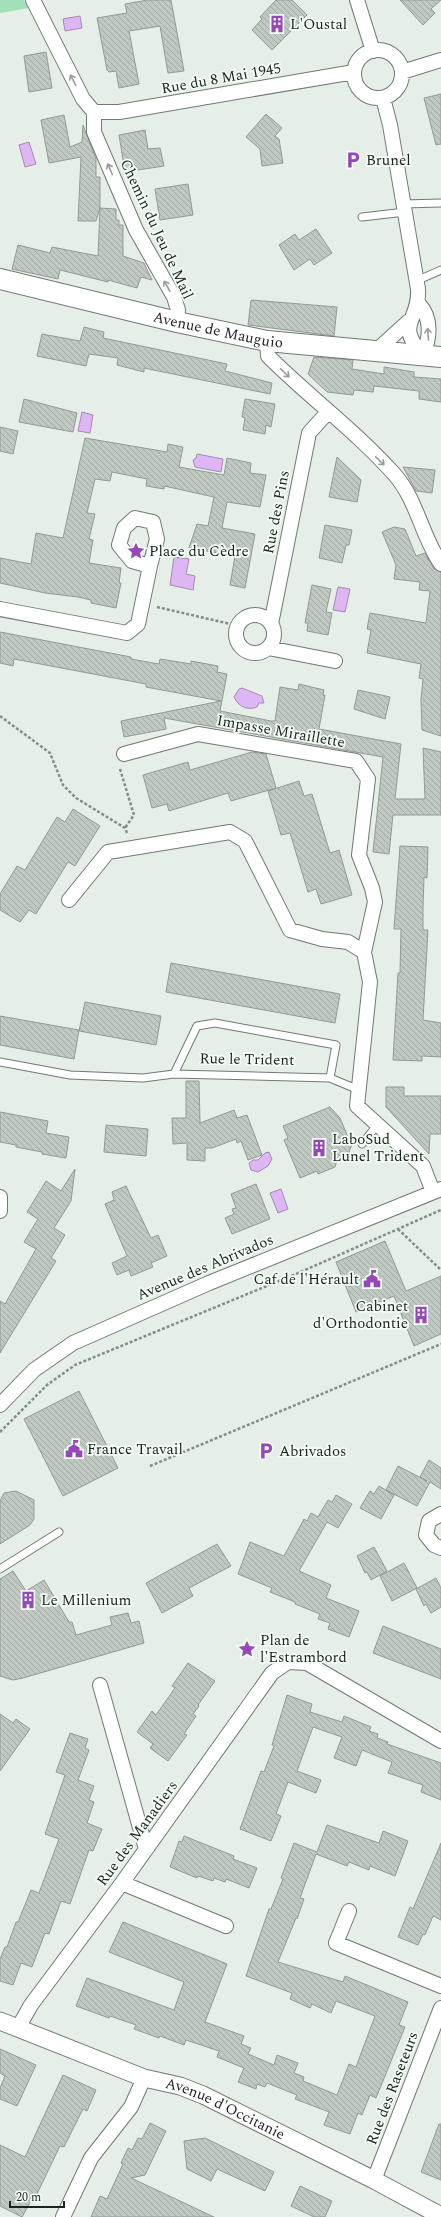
<svg xmlns="http://www.w3.org/2000/svg" width="441" height="2217" font-family="Spectral,serif">
  <style>
    .pitch { fill: #a3dfb8 }
    .water { fill: #dfb6f4; stroke: #a58ab4 }
    .building { fill: url(#building-back-hatch); stroke: #919b94 }
    .lines { fill: none; stroke-linecap: round; stroke-linejoin: round }
    .service-casing { stroke: #707972; stroke-width: 9 }
    .minor-casing { stroke: #707972; stroke-width: 16 }
    .tertiary-casing { stroke: #707972; stroke-width: 19 }
    .secondary-casing { stroke: #707972; stroke-width: 22 }
    .path { stroke: #858d87; stroke-width: 2.5; stroke-dasharray: 3 2; stroke-linecap: butt }
    .service { stroke: #fff; stroke-width: 7 }
    .minor { stroke: #fff; stroke-width: 14 }
    .tertiary { stroke: #fff; stroke-width: 17 }
    .secondary { stroke: #fff; stroke-width: 20 }
    .oneway { stroke: #9a9c9a }
    .labels { text-anchor: middle; stroke-width: 3.5; stroke-linejoin: round; paint-order: stroke }
    .poi-label { font-size: 15px; fill: #1e221f; stroke: #f2fdf5; text-anchor: start }
    .street-label { font-size: 15px; fill: #1e221f; stroke: #f2fdf5 }
  </style>
  <defs>
    <pattern id="building-back-hatch" width="6" height="6" patternUnits="userSpaceOnUse"><rect width="6" height="6" fill="#bfc9c2"/><path d="M-1 5l2 2M0 0l6 6M5-1l2 2" fill="none" stroke="#a4aca6"/></pattern>
  </defs>
  <rect width="100%" height="100%" fill="#e5efe8"/>
  <!-- pitch -->
  <path class="pitch" d="M0 0H24L29 8 0 13Z"/>
  <!-- water -->
  <path class="water" d="M80 16 82 28 65 31 63 19Z
    M29 142 36 164 25 167 19 145Z
    M82 412 93 415 90 433 78 431Z
    M197 454 223 459 221 472 195 467 193 460 196 458Z
    M174 557 189 559 186 574 195 576 193 590 170 585Z
    M338 587 350 589 345 612 333 610Z
    M242 688 262 696 264 703H259L257 707C247 711 238 706 234 697L239 689Z
    M269 1152 272 1159 268 1166 258 1172 251 1170 249 1163 253 1160H258L265 1153Z
    M281 1189 288 1209 278 1213 270 1193Z"/>
  <!-- building -->
  <path class="building" d="M148 0H171L184 71 168 73 160 26 129 31 139 84 119 88 116 71 109 72 107 70 97 18 127 13 125 4Z
    M276 0H292L307 15 272 50 252 30 262 19 260 17Z
    M400 0H441L431 9 435 13 423 25Z
    M46 52 52 88 29 92 24 56Z
    M441 94V144L436 145 424 98Z
    M266 114 282 128 275 136 279 139 283 163 262 166 260 149 246 137Z
    M64 115 70 147 82 142 83 125 96 159V177H100V208L96 221H78L81 157 49 163 41 120Z
    M145 130 148 149 160 148 164 166 125 172 119 135Z
    M188 184 193 215 160 220 155 189Z
    M100 208 116 209V220H119V225H123V256L144 263 152 280 141 277 137 288 108 280V282L60 270 58 279 12 269 18 245 50 253 52 247 98 256Z
    M316 229 332 253 314 265 310 259 294 270 279 245 295 234 299 240Z
    M251 300 337 307 334 336 248 325Z
    M84 327 104 332 103 338 227 364 225 371 272 383 270 394 144 368V372L117 365 118 358 89 354 86 366 37 356 42 334 80 341Z
    M314 357 353 360 352 369 384 374V367L414 372V377L441 379V402L419 399V391L374 386 373 392 354 390 353 395 327 392 308 374Z
    M24 399 77 413 73 432 19 422Z
    M245 399 275 404 271 427 266 425 265 434 243 430 245 418 242 417Z
    M0 427 18 431 13 454 0 451Z
    M85 438 167 452 168 444 183 447 179 467 224 475 227 458 251 463 250 473 266 475 260 507 227 502 222 528 255 534 245 588 230 585 235 556 189 548 197 524 208 526 214 497 164 486V489L146 486 147 479 112 472 110 481 95 479 87 513 95 514 89 539 93 540 89 563 121 568 119 583H121L116 608 91 603V600L78 597 45 593 0 583V558L31 564 36 533 63 538Z
    M337 457 361 480 357 502 329 497Z
    M403 467 435 470 432 493 416 491Z
    M325 525 352 530 349 545H346L342 563 319 558Z
    M394 527 405 529 416 556 425 553 434 569 441 572V736L422 730 421 700 423 679 419 678 421 664 367 653 371 630 367 629 370 613 426 623 430 591 419 590 420 582 394 579 396 565 382 532Z
    M312 585 331 589 326 612 332 613 328 635 307 631 308 623H305Z
    M0 632 131 657V659L159 664 160 659 191 664V661L218 666 217 672 227 674 220 711 271 721H275L280 687 298 690 299 684 324 690 323 695H325L319 729 401 744 395 799H425L423 748 441 752V815H393L389 854 373 852 383 757 164 718 166 729 124 737 121 721 221 701 146 687V684L14 659 13 666 0 663Z
    M358 690 390 697 385 719 354 709Z
    M252 752 266 754 276 788 231 801 228 793 169 811 167 804 152 808 143 775 188 762 190 770Z
    M299 781 304 796 312 794 330 853 339 850 352 895 321 904 316 889 308 892 290 833 281 835 268 791Z
    M73 809 100 826 75 866 68 862 36 914 29 910 20 922 0 910V894L17 866 25 870 57 817 65 822Z
    M400 846 428 847 427 878 424 877 423 908V930H428L423 1020 441 1023V1057L422 1056V1061L393 1060 398 973H400L401 929H394Z
    M171 963 340 994 335 1023 166 992Z
    M85 1002 161 1016 156 1045 79 1031Z
    M0 1016 79 1030 74 1059 0 1045Z
    M186 1081H199L200 1123 234 1110 237 1118 247 1115 262 1155 248 1160 241 1141 237 1143 236 1139 212 1148H205V1161L187 1160V1143L173 1144 172 1118H186Z
    M386 1087H404V1096H441V1134H430L429 1154 386 1107Z
    M330 1107 340 1118 348 1137 354 1139 346 1160 338 1157 335 1167 318 1174 317 1171 300 1178 284 1140 288 1138 283 1126Z
    M0 1112 48 1121 46 1133 69 1137 66 1158 42 1154V1152L16 1147V1145L0 1142Z
    M106 1125 148 1129 146 1156 104 1152Z
    M75 1169 71 1201 54 1228 65 1235 51 1258 56 1261 0 1353V1301L5 1304 36 1249 24 1242 38 1219 27 1212 46 1181 61 1191Z
    M256 1184 270 1219 232 1234 225 1218 234 1214 232 1209 236 1208 231 1194Z
    M126 1186 151 1238 158 1235 167 1256 151 1263 153 1267 131 1276 129 1270 117 1275 112 1263 127 1256 105 1204 114 1200 112 1192Z
    M385 1241 406 1291 441 1276V1334L414 1346 394 1296 356 1312 336 1262Z
    M79 1391 118 1468 63 1496 24 1419Z
    M429 1460 441 1468V1489L430 1482 417 1506 386 1490 398 1466 427 1481 420 1477Z
    M379 1486 394 1495 381 1519 360 1508 370 1491 374 1494Z
    M16 1491 34 1500V1519L30 1525 0 1544V1501L4 1493Z
    M336 1495 352 1504 338 1528 327 1522 299 1571 331 1585 326 1598 359 1611 349 1637 328 1629 330 1623 318 1619 320 1614 295 1604V1602L270 1592 272 1588 238 1574 250 1542 284 1556 304 1519 307 1521 311 1513 318 1517 328 1500 332 1502Z
    M217 1544 231 1566 189 1588 193 1596 162 1613 146 1583Z
    M374 1547 387 1571 371 1580 367 1572 365 1573 357 1556Z
    M404 1563 417 1588 392 1601 380 1576Z
    M13 1571 26 1591 44 1580 69 1622H72L76 1635 112 1625 110 1617 128 1613 131 1623 139 1621 144 1643 23 1678 13 1680 0 1676V1579Z
    M436 1578 441 1588V1607L431 1613 426 1604 424 1606 416 1589Z
    M383 1626 441 1649V1679L373 1653Z
    M188 1663 215 1681 198 1705 199 1706 193 1714 196 1716 184 1734 187 1735 168 1761 150 1748 153 1744 137 1732 152 1711 156 1715 175 1688 172 1686Z
    M287 1695 312 1704 310 1712 342 1722 344 1716 371 1727 369 1731 378 1734 377 1738 388 1742 387 1744 441 1763V1800L421 1792 423 1785 388 1773 392 1762 362 1750 356 1766 334 1758 342 1737 313 1727 297 1771 321 1780 316 1793 288 1782 276 1814 281 1816 271 1841 240 1829 261 1771 264 1772 274 1746 272 1745Z
    M0 1714 13 1723 16 1719 30 1729 0 1771Z
    M70 1733 88 1739 85 1748 89 1750 78 1780 94 1786 89 1800 94 1802 87 1823 102 1829 93 1851 89 1850 70 1904 61 1901 49 1934 45 1933 32 1967 21 1963 13 1985 0 1981V1959L5 1947H7L16 1922H18L31 1890 39 1893 59 1839 45 1834 65 1775 56 1772Z
    M327 1825 379 1843 383 1831 408 1841 395 1876 370 1866 369 1870 349 1862 347 1866 316 1854 300 1898 304 1899 297 1919 296 1918 278 1962 343 1982 345 1976 408 2002 399 2025 405 2027 376 2098 370 2095 362 2115 358 2113 350 2134 324 2125 329 2112 295 2099 297 2095 267 2083 265 2087 257 2084 256 2089 238 2082 244 2068 217 2057 219 2051 186 2040 184 2045 160 2036 159 2038 134 2029 136 2025 110 2016 109 2018 76 2006 87 1978 174 2010 184 1982 109 1952 123 1922 227 1964 205 2022 244 2036 241 2044 251 2048 248 2054 274 2065 277 2055 298 2063 294 2073 304 2077 303 2081 337 2095 349 2064 356 2067 375 2016 336 2001 331 2013 312 2004 310 2008 290 1999 292 1993 246 1976 269 1909H271L283 1879 281 1878 294 1843 317 1852Z
    M184 1836 234 1856 233 1859 257 1868 249 1888 226 1879 225 1882 214 1878 213 1881 198 1876 197 1878 170 1867 179 1841 182 1842Z
    M441 1843V1920L433 1916 425 1935 423 1934 418 1945 398 1937 410 1907 413 1909Z
    M0 2049 36 2065 17 2106 0 2099V2088L5 2076 0 2073Z
    M63 2075 96 2090 87 2111 83 2109 64 2147 60 2146 33 2202 31 2201 22 2217 0 2206V2145L25 2157Z
    M150 2123 166 2131 145 2175 131 2178 214 2217H91L100 2196 107 2199 123 2164 121 2163 128 2148 132 2150 138 2138 142 2139Z
    M439 2124H441V2180L421 2172Z
    M205 2138 274 2172 265 2191 217 2169 211 2181 187 2169 184 2141Z
    M300 2186 332 2201 325 2217H314L291 2206Z"/>
  <g class="lines">
    <!-- service casing -->
    <g class="service-casing">
      <path id="service" d="M403 204 441 203
        M362 217 405 212
        M416 281 441 270
        M0 1062 70 1075 143 1078 174 1074 330 1078 359 1090
        M174 1074 197 1026 215 1023 336 1045 330 1078
        M362 1144 378 1124
        M0 1569 59 1532"/>
    </g>
    <!-- minor casing -->
    <g class="minor-casing">
      <path id="minor" d="M33 0 83 99 94 112V132L136 230 174 297 178 310 177 322
        M357 0 373 51
        M354 74a24 24 0 1 1 48 0a24 24 0 1 1-48 0Z
        M402 72 441 60
        M383 98 390 125 418 289C420 322 394 323 423 355 430 338 432 318 419 304
        M94 112H119L354 72
        M267 341 268 356C309 397 357 432 395 475 417 500 422 537 441 564
        M376 351 409 321
        M135 518 153 522 157 539 150 566 132 561 119 545 124 528Z
        M0 609 127 633 138 624 150 566
        M236 634a19 19 0 1 1 38 0a19 19 0 1 1-38 0Z
        M271 624 309 433 328 412
        M268 648 335 661
        M124 754 198 734 356 761 368 779 359 855 372 888 375 902 364 952
        M69 900 108 852 230 832 245 841 290 930 322 939 348 942 364 952 370 982 357 1106 423 1166 433 1192
        M0 1197V1211
        M0 1405 34 1370 73 1343 209 1283 441 1189
        M441 1514 429 1521 426 1535 434 1545 441 1548
        M100 1685 146 1849
        M122 1883 226 1926
        M349 1911 336 1943 441 1986
        M18 2028 31 2005 122 1883 272 1673 288 1662 307 1663 441 1741
        M374 2180 441 2008
        M63 2217 91 2158 131 2107 144 2078"/>
    </g>
    <!-- tertiary casing -->
    <g class="tertiary-casing">
      <g id="tertiary">
        <path id="s1" d="M0 2021 144 2078 180 2086 203 2095 374 2180 441 2216"/>
      </g>
    </g>
    <!-- secondary casing -->
    <g class="secondary-casing">
      <g id="secondary">
        <path id="s2" d="M0 279 177 322 267 341 441 357"/>
      </g>
    </g>
    <!-- path -->
    <path class="path" d="M157 607 239 626
      M0 716 50 753 63 785 76 798 125 828 127 833
      M120 769 134 815 125 828
      M398 1229 441 1270
      M0 1432 47 1385 75 1365 296 1274 441 1210
      M150 1466 441 1344"/>
    <!-- service -->
    <use href="#service" class="service"/>
    <!-- minor -->
    <use href="#minor" class="minor"/>
    <!-- tertiary -->
    <use href="#tertiary" class="tertiary"/>
    <!-- secondary -->
    <use href="#secondary" class="secondary"/>
  </g>
  <!-- one-way arrows -->
  <defs><path id="oneway-shaft" d="M-6 0H5M1.5-3L5.5 0L1.5 3" fill="none" stroke-width="1.6" stroke-linecap="round" stroke-linejoin="round"/></defs>
  <g class="oneway">
    <use href="#oneway-shaft" transform="translate(73 80) rotate(-117)"/>
    <use href="#oneway-shaft" transform="translate(110 169) rotate(-113)"/>
    <use href="#oneway-shaft" transform="translate(167 286) rotate(-119)"/>
    <use href="#oneway-shaft" transform="translate(428 334) rotate(-94)"/>
    <use href="#oneway-shaft" transform="translate(285 373) rotate(44)"/>
    <use href="#oneway-shaft" transform="translate(380 461) rotate(44)"/>
  </g>
  <!-- icons -->
  <defs>
    <g id="building-bare" transform="scale(1.38)"><path d="M-4-6H4V6H1V3H-1V6H-4ZM-2.5-4.3h1.7v1.8h-1.7ZM.8-4.3h1.7v1.8H.8ZM-2.5-1h1.7V.8h-1.7ZM.8-1h1.7V.8H.8Z" fill="#9648b9" stroke="#f2fdf5" stroke-width="2.5" paint-order="stroke"/></g>
    <g id="parking-bare" transform="scale(1.38)"><path d="M-3.5-5.5H1a3.5 3.5 0 0 1 0 7H-1V5.5H-3.5ZM-1-3.4V-.6H.8a1.4 1.4 0 0 0 0-2.8Z" fill="#9648b9" stroke="#f2fdf5" stroke-width="2.5" paint-order="stroke"/></g>
    <g id="sight-bare" transform="scale(1.38)"><path d="M0-6L1.8-2.2L6-1.7L2.9 1.2L3.7 5.4L0 3.3L-3.7 5.4L-2.9 1.2L-6-1.7L-1.8-2.2Z" fill="#9648b9" stroke="#f2fdf5" stroke-width="2.5" paint-order="stroke"/></g>
    <g id="civic-bare" transform="scale(1.38)"><path d="M-.6-6.5H3V-4.5H.6V-3L4-1V1h2V6H-6V1h2V-1L-.6-3ZM-1.2 2.5V6h2.4V2.5Z" fill="#9648b9" stroke="#f2fdf5" stroke-width="2.5" paint-order="stroke"/></g>
  </defs>
  <g fill-rule="evenodd">
    <use href="#building-bare" x="277" y="24"/>
    <use href="#parking-bare" x="353" y="160"/>
    <use href="#sight-bare" x="136" y="551"/>
    <use href="#building-bare" x="319" y="1148"/>
    <use href="#civic-bare" x="372" y="1279"/>
    <use href="#building-bare" x="421" y="1315"/>
    <use href="#civic-bare" x="74" y="1449"/>
    <use href="#parking-bare" x="266" y="1451"/>
    <use href="#building-bare" x="28" y="1600"/>
    <use href="#sight-bare" x="247" y="1649"/>
  </g>
  <g class="labels">
    <!-- poi labels -->
    <g class="poi-label">
      <text x="290" y="29">L'Oustal</text>
      <text x="366" y="165">Brunel</text>
      <text x="149" y="556">Place du Cèdre</text>
      <text x="332" y="1144">LaboSud<tspan x="332" dy="17">Lunel Trident</tspan></text>
      <text x="359" y="1284" text-anchor="end">Caf de l'Hérault</text>
      <text x="408" y="1311" text-anchor="end">Cabinet<tspan x="408" dy="17">d'Orthodontie</tspan></text>
      <text x="87" y="1454">France Travail</text>
      <text x="279" y="1456">Abrivados</text>
      <text x="41" y="1605">Le Millenium</text>
      <text x="260" y="1645">Plan de<tspan x="260" dy="17">l'Estrambord</tspan></text>
    </g>
    <!-- street labels -->
    <g class="street-label">
      <text transform="translate(221 78) rotate(-10)" y="5">Rue du 8 Mai 1945</text>
      <text transform="translate(157 229) rotate(65)" y="5">Chemin du Jeu de Mail</text>
      <text dy="5" stroke="none"><textPath href="#s2" startOffset="224">Avenue de Mauguio</textPath></text>
      <text transform="translate(276 512) rotate(-79)" y="5">Rue des Pins</text>
      <text transform="translate(281 731) rotate(10)" y="5">Impasse Miraillette</text>
      <text transform="translate(247 1059) rotate(1)" y="5">Rue le Trident</text>
      <text transform="translate(205 1267) rotate(-23)" y="5">Avenue des Abrivados</text>
      <text transform="translate(137 1833) rotate(-54)" y="5">Rue des Manadiers</text>
      <text transform="translate(392 2088) rotate(-69)" y="5">Rue des Raseteurs</text>
      <text dy="5" stroke="none"><textPath href="#s1" startOffset="242">Avenue d'Occitanie</textPath></text>
    </g>
  </g>
  <!-- scale -->
  <path d="M10 2201v6h54v-6" fill="none" stroke="#1e221f" stroke-width="2"/>
  <text x="16" y="2201" font-size="12" fill="#1e221f" stroke="#f2fdf5" stroke-width="3" paint-order="stroke">20 m</text>
</svg>
